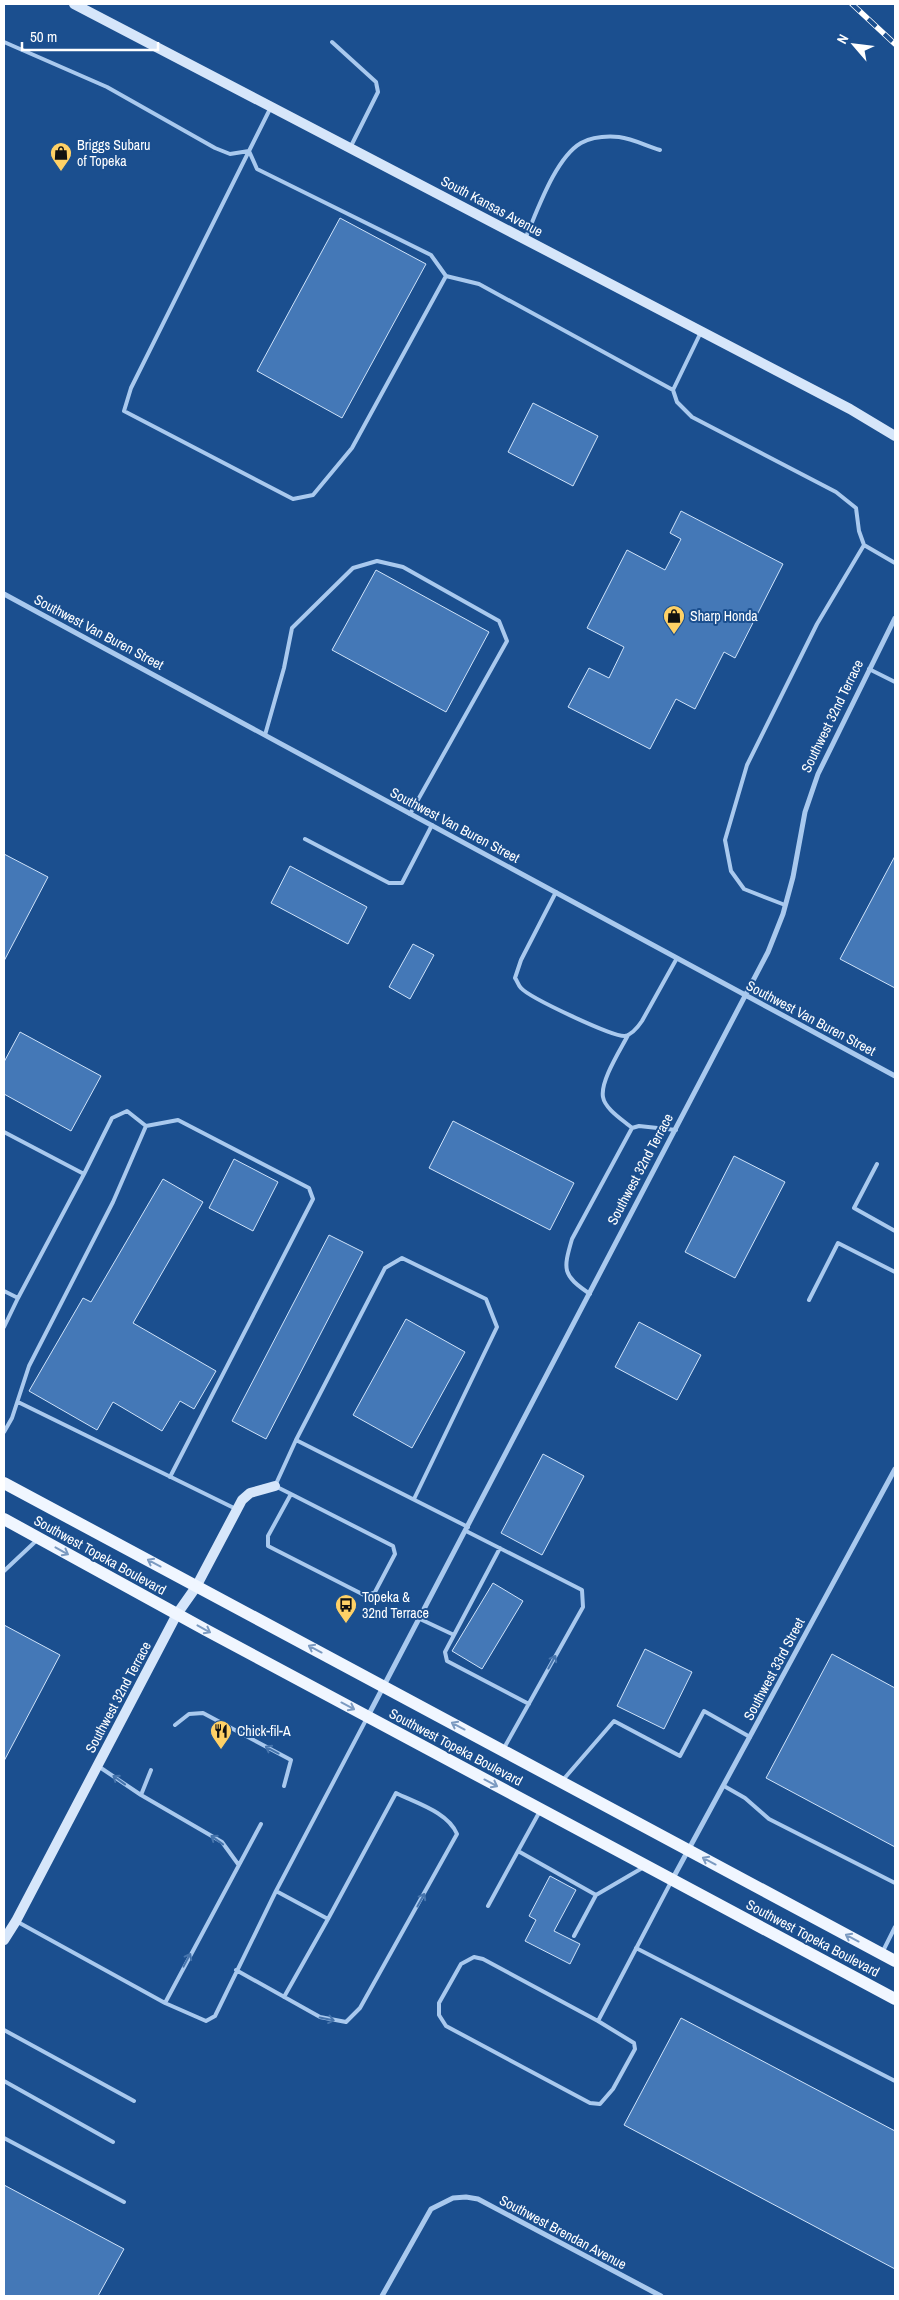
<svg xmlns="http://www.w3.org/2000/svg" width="899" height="2300" font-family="'Archivo Narrow',sans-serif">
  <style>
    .building { fill: #4478b7; stroke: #cfe3fa }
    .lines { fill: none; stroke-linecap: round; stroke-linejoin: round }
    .lane { stroke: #a9c9ee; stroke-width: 4 }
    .street { stroke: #a9c9ee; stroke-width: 5 }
    .secondary { stroke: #d6e6fa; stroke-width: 10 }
    .primary { stroke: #f0f6ff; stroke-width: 12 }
    .rail-casing { stroke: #fff; stroke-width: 5.5 }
    .rail { stroke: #1b4f8f; stroke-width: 4; stroke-dasharray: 11; stroke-linecap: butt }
    .oneway { stroke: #7b9ac1 }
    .oneway2 { stroke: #4674ac }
    .labels { text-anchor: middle; stroke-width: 4; stroke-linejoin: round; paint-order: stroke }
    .poi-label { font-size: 14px; fill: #fff; stroke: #1b4f8f; text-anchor: start }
    .street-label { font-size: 14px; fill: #fff; stroke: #1b4f8f }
  </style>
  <rect width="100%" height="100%" fill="#1b4f8f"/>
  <!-- building -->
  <path class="building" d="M340 218 426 264 342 418 257 371Z
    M533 403 598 436 573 486 508 452Z
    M681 511 783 564 735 658 724 652 695 709 676 699 650 749 568 707 589 668 609 678 624 647 587 628 627 550 665 570 681 539 670 533Z
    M376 570 489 632 446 712 332 650Z
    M4 854 48 877 4 961Z
    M895 856V988L840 959Z
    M290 866 367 907 348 944 271 903Z
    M413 944 434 955 410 999 389 987Z
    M20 1032 101 1076 71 1131 4 1094V1062Z
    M453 1121 574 1183 550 1230 429 1168Z
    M734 1156 785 1182 735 1278 685 1252Z
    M234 1159 278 1182 253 1231 209 1208Z
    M163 1179 203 1202 133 1323 216 1371 194 1409 180 1401 162 1431 113 1402 97 1430 29 1391 83 1298 91 1302Z
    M329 1235 363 1252 266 1439 232 1421Z
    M406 1319 465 1352 412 1448 353 1415Z
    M639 1322 701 1355 677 1400 615 1367Z
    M543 1454 584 1476 542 1555 501 1533Z
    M493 1583 523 1601 482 1669 452 1651Z
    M4 1625 60 1655 4 1761Z
    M645 1649 692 1672 664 1729 617 1706Z
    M832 1654 895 1688V1847L766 1778Z
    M550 1876 576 1890 554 1931 580 1944 570 1964 525 1941 536 1920 529 1916Z
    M681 2018 895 2131V2269L624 2125Z
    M4 2185 124 2249 98 2296H4Z"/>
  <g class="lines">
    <!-- lane -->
    <path class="lane" d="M4 42 107 87 215 148 230 154 249 151 270 109
      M332 42 376 82 378 92 350 148
      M249 151 257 169 431 255 446 276 352 448 313 495 293 499 124 411 131 388Z
      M525 239C537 212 555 158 581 143 592 137 607 136 619 137 634 139 646 146 660 150
      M446 276 479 284 673 390
      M701 332 673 390 677 402 692 417 836 492 856 508 859 531 864 545 895 563
      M869 669 895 682
      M265 735 284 668 292 628 353 568 377 561 403 567 499 621 507 641 410 814
      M305 839 389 883H402L432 825
      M556 892 521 960 515 978C517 980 518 985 521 988 530 998 613 1037 625 1036 633 1034 638 1027 642 1021L677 958
      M785 905 744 889 731 871 725 840 747 765 817 624 864 545
      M628 1035C621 1049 600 1081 603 1097 605 1109 623 1120 632 1128
      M146 1126 178 1120 309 1188 313 1199 170 1477
      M4 1132 84 1174 18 1298 4 1291
      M877 1164 854 1208 895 1231
      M590 1294C562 1275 563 1270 572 1239L632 1128 639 1126 676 1130
      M809 1300 838 1243 895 1272
      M4 1327 18 1298
      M18 1402 236 1509
      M4 1432 12 1418 29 1366 113 1202 146 1126 127 1111 112 1118 84 1174
      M291 1494 393 1546 395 1554 375 1592 366 1596 268 1546V1536L291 1494 275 1486 296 1440
      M414 1499 497 1327 486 1299 402 1258 385 1268 296 1440 468 1527
      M466 1531 582 1590 583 1607 504 1748
      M500 1548 445 1652 447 1661 529 1704
      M4 1571 37 1540
      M420 1619 454 1635
      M175 1725 189 1714 203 1713 291 1760 284 1786
      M98 1766 141 1795 222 1842 238 1864
      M562 1781 614 1721 680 1756 704 1711 750 1737
      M724 1786 745 1798 769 1819 895 1883
      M141 1795 151 1770
      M540 1811 518 1851 596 1895 644 1867
      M488 1906 518 1851
      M16 1921 165 2003 206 2021 215 2016 276 1891 367 1718
      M574 1936 596 1895
      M636 1948 895 2081
      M883 1951 895 1927
      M236 1970 320 2017 346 2022 360 2008 457 1834C448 1812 416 1803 396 1793L328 1919 276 1891
      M284 1997 328 1919
      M165 2003 261 1824
      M598 2021 634 2043 635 2049 613 2089 600 2104 590 2103 446 2026 439 2015V2003L461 1964 474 1957 483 1959 598 2021 671 1882
      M4 2030 134 2101
      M4 2081 113 2142
      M4 2138 124 2202"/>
    <!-- street -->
    <path class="street" d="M4 594 895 1076
      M368 1716 768 952 783 914 793 877 805 812 818 774 895 618
      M672 1880 895 1469
      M382 2296 431 2209 453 2198 466 2197 478 2199 661 2296"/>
    <!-- secondary -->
    <path class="secondary" d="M74 4 850 409 895 436
      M4 1940 16 1921 177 1614 196 1587 242 1500 250 1493 275 1486"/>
    <!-- primary -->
    <path class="primary" d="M4 1483 895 1961
      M4 1519 206 1630 895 1999"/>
    <!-- rail casing -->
    <g class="rail-casing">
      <path id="rail" d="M852 4 895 44"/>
    </g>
    <!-- rail -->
    <use href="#rail" class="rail"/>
  </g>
  <!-- one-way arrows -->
  <defs><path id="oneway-shaft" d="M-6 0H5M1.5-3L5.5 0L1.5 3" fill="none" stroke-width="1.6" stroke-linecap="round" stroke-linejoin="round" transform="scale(1.25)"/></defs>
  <g class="oneway">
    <use href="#oneway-shaft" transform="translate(62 1551) rotate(29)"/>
    <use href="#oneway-shaft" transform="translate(154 1563) rotate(-152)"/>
    <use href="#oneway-shaft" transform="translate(204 1629) rotate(29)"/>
    <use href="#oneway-shaft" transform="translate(315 1649) rotate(-152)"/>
    <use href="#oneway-shaft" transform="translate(348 1706) rotate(28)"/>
    <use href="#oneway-shaft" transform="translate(458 1726) rotate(-152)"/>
    <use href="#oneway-shaft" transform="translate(491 1783) rotate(28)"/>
    <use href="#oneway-shaft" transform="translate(709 1861) rotate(-152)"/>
    <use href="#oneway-shaft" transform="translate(852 1938) rotate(-152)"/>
  </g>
  <g class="oneway2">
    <use href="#oneway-shaft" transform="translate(552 1662) rotate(-61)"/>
    <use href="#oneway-shaft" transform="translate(272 1750) rotate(-152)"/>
    <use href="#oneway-shaft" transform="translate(119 1780) rotate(-144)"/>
    <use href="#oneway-shaft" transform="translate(217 1840) rotate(-144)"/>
    <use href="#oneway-shaft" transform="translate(421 1900) rotate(-61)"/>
    <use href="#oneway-shaft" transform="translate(187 1960) rotate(-62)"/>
    <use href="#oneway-shaft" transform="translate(327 2019) rotate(11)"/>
  </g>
  <!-- icons -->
  <defs>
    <g id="shop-pin" transform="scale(1.125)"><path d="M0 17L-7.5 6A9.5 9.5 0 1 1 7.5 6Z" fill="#ffd166" stroke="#1b4f8f"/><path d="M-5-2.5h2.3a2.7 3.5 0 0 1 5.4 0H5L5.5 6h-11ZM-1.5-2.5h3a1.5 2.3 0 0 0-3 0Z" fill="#111"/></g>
    <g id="bus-pin" transform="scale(1.125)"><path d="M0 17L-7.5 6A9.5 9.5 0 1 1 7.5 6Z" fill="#ffd166" stroke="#1b4f8f"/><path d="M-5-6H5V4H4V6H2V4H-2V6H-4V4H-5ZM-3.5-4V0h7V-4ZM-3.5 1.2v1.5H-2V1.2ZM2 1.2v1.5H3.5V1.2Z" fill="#111"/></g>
    <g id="restaurant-pin" transform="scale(1.125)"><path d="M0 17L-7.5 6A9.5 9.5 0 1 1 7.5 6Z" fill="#ffd166" stroke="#1b4f8f"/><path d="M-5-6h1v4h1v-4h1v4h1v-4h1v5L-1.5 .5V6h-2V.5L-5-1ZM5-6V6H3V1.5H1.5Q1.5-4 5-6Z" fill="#111"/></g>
  </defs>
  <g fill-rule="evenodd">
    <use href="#shop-pin" x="61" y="153"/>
    <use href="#shop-pin" x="674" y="616"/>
    <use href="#bus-pin" x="346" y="1605"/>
    <use href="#restaurant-pin" x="221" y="1731"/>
  </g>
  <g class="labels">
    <!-- poi labels -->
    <g class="poi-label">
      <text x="77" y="150">Briggs Subaru<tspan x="77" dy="16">of Topeka</tspan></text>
      <text x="690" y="621">Sharp Honda</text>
      <text x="362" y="1602">Topeka &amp;<tspan x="362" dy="16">32nd Terrace</tspan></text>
      <text x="237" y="1736">Chick-fil-A</text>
    </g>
    <!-- street labels -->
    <g class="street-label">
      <text transform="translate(492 206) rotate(28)" y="5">South Kansas Avenue</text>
      <text transform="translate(99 632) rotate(28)" y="5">Southwest Van Buren Street</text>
      <text transform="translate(832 716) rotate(-64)" y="5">Southwest 32nd Terrace</text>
      <text transform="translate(455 825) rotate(28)" y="5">Southwest Van Buren Street</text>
      <text transform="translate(811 1018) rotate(28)" y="5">Southwest Van Buren Street</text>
      <text transform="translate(640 1169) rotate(-62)" y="5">Southwest 32nd Terrace</text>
      <text transform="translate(100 1555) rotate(29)" y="5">Southwest Topeka Boulevard</text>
      <text transform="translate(774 1669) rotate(-62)" y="5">Southwest 33rd Street</text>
      <text transform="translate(118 1697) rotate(-62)" y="5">Southwest 32nd Terrace</text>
      <text transform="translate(456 1747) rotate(28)" y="5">Southwest Topeka Boulevard</text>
      <text transform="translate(813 1938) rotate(28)" y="5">Southwest Topeka Boulevard</text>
      <text transform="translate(563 2232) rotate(28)" y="5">Southwest Brendan Avenue</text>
    </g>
  </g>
  <!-- border -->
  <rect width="899" height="2300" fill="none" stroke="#ffffff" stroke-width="10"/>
  <!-- north arrow -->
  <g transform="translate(854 45) rotate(298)" stroke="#1b4f8f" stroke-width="4" paint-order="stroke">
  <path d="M0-4L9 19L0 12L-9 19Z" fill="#ffffff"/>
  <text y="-8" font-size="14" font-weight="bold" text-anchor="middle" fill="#ffffff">N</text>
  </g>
  <!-- scale -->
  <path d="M22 42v8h136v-8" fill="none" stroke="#ffffff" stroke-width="2.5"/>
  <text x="30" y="42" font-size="15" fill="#ffffff" stroke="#1b4f8f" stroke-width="4" paint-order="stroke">50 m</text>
</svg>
